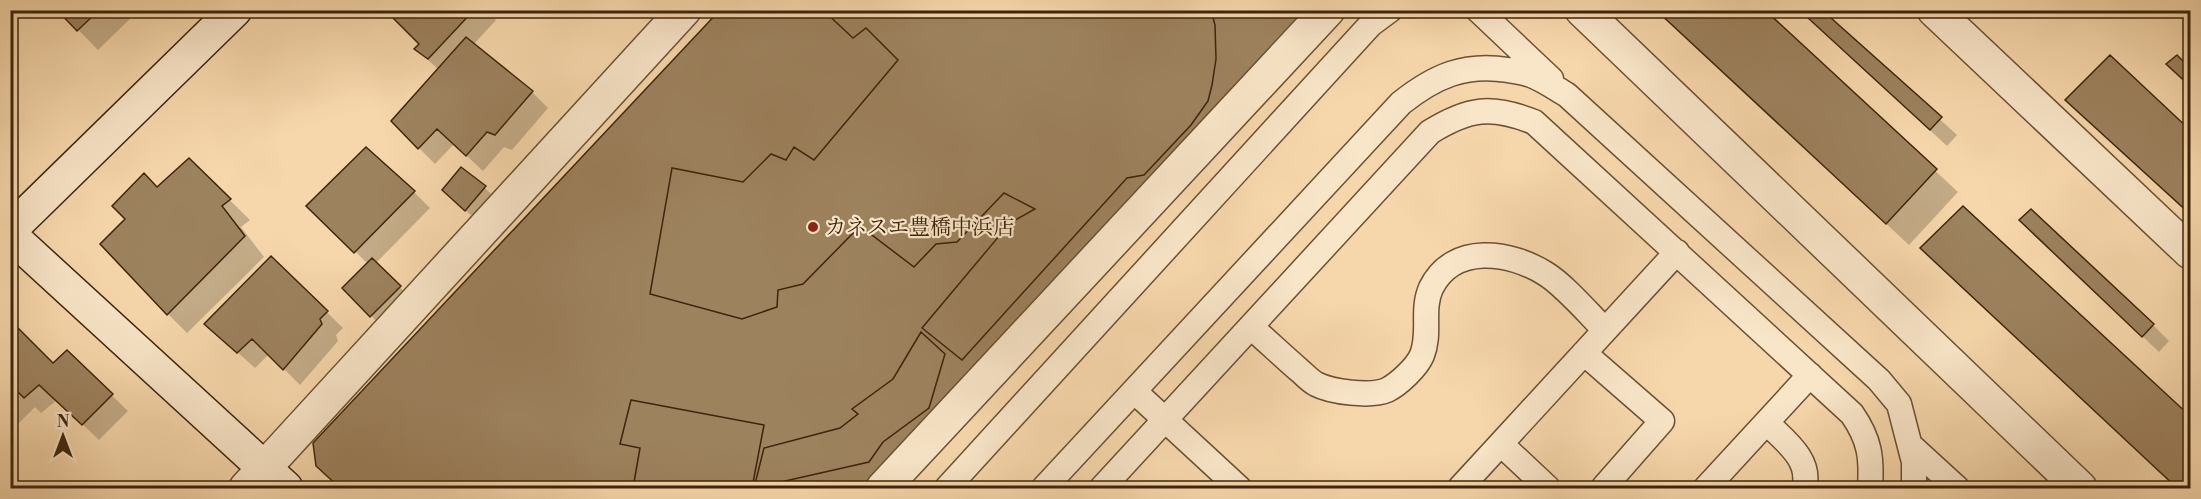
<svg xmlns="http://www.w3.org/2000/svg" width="2201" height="499" font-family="'Libre Bodoni','Noto Serif JP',serif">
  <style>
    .shadow { fill: #0003 }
    .building { fill: #9d825e; stroke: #3d250b; stroke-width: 1.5 }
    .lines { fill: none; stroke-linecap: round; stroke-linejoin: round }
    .lane-casing { stroke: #6b5233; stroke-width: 27 }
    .street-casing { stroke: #6b5233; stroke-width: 36 }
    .secondary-casing { stroke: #3d250b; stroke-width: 36 }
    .lane { stroke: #f9e5c8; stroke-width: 24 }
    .street { stroke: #f9e5c8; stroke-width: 33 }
    .secondary { stroke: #f9e5c8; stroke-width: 33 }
    .poi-dot { fill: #8f2418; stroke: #f9e5c8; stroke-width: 2 }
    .labels { text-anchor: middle; stroke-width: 4.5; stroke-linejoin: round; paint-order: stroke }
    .poi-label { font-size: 21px; fill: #3d250b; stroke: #f9e5c8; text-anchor: start }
  </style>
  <rect width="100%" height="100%" fill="#f6d7ab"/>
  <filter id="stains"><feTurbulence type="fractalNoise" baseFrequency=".00333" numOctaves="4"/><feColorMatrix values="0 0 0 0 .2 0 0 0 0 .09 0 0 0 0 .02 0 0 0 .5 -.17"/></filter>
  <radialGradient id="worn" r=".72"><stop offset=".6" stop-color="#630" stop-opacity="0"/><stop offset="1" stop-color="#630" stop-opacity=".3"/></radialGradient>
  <!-- shadow -->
  <path class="shadow" d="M59 10H139L98 50Z
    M387 10H487L496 20 473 45 532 92 548 108 512 150 504 147 483 171 454 144 435 164 419 148 439 70 416 49 421 44Z
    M722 10H1349L904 488H341L317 465Z
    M1656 10H1762L1958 192 1909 245Z
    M1820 10 1957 135 1947 146 1809 18Z
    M2110 57 2190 132V214L2087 119Z
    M189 160 250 220 241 227 264 257 187 333 168 314 158 189Z
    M461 169 494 196 475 219 453 199Z
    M414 192 430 208 375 264 409 296 380 325 344 288 368 264 309 206Z
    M1963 208 2190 418V488H2178L1942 268Z
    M2037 236 2153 325 2169 341 2159 352Z
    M271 258 343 328 336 335 338 341 300 385 269 354 255 368 206 324Z
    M10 322 53 365 67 352 128 411 99 440 57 400 41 413 35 407 10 432Z"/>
  <!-- building -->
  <path class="building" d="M57 10H99L77 31Z
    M385 10H474L428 59 414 49 419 44Z
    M720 10H1310L866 488H340L316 466 313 443Z
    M823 10H887L893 16 898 10H1211L1215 25 1216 59 1212 85 1208 101 1191 125 1144 175 1127 178 962 360 922 328 1010 223 1035 209 1004 193 957 242 936 244 914 267 860 226 803 284 778 290 777 307 742 319 650 294 672 168 743 182 771 154 786 160 794 147 814 160 898 60 866 28 853 38Z
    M1656 10H1765L1937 169 1886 224Z
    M1814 10H1822L1942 117 1930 130 1808 18Z
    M466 37 533 91 495 135 487 132 466 156 437 129 418 149 391 121Z
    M2110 55 2190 130V214L2065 100Z
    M2177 55 2190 68V86L2166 64Z
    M366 147 415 191 354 253 306 206Z
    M189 158 231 199 222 206 245 236 167 315 100 244 125 219 112 206 144 173 157 187Z
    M461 167 486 186 465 211 442 190Z
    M1963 206 2190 416V488H2177L1920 248Z
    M2031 209 2154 324 2142 337 2019 220Z
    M271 256 328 311 320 319 322 324 283 370 252 339 237 353 204 324Z
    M372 258 401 286 370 317 342 288Z
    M10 320 53 363 67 350 113 394 82 425 39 385 24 398 18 392 10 400Z
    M921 332 945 354 929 408 883 442 869 462 754 488 764 448 840 428 858 414 852 409 893 379Z
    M631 400 764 425 752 488H633L640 448 620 444Z"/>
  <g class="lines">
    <!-- lane casing -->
    <g class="lane-casing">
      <path id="lane" d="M1478 10 1551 79
        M1251 327C1267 341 1283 356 1299 370 1304 374 1310 381 1316 384 1331 392 1371 397 1387 390 1399 384 1417 367 1422 355 1431 333 1421 310 1431 288 1453 243 1510 251 1546 274 1564 285 1589 314 1605 330
        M1584 353 1662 421 1604 487 1605 488
        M1134 391 1239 488
        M1767 423C1785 441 1812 460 1804 488
        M1501 444 1548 488
        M1910 445 1957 488
        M947 488 1371 24 1390 10
        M1044 488 1401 103C1435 76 1465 63 1508 70 1516 71 1524 72 1531 75 1544 80 1555 88 1567 95L1879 380 1899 404 1914 462V488
        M1102 488 1430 132C1469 108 1491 105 1534 122L1852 414C1870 440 1872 458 1870 488
        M1460 488 1677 252
        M1706 488 1810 375"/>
    </g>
    <!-- street casing -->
    <g class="street-casing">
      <path id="street" d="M1582 10 2080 488
        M1934 10 2190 252
        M246 488 684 10
        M883 488 1328 10"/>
    </g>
    <!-- secondary casing -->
    <g class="secondary-casing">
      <path id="secondary" d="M10 230 235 10
        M10 235 286 488"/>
    </g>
    <!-- lane -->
    <use href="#lane" class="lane"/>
    <!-- street -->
    <use href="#street" class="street"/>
    <!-- secondary -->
    <use href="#secondary" class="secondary"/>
  </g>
  <!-- markers -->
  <circle class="poi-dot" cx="813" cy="227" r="6"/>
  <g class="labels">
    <!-- poi labels -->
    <g class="poi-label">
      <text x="825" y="234">カネスエ豊橋中浜店</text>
    </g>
  </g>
  <!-- margin -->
  <rect width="2201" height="499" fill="none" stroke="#f6d7ab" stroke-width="36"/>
  <rect x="12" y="12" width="2177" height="475" fill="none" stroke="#3d250b" stroke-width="3"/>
  <rect x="18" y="18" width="2165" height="463" fill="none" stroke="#3d250b" stroke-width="1.5"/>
  <!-- north arrow -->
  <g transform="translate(63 436)" stroke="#f9e5c8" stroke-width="4.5" paint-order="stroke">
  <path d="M0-4.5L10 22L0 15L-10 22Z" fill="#3d250b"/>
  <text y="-9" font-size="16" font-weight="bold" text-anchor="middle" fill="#3d250b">N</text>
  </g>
  <rect width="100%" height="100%" filter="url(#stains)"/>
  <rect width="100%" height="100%" fill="url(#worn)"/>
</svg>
